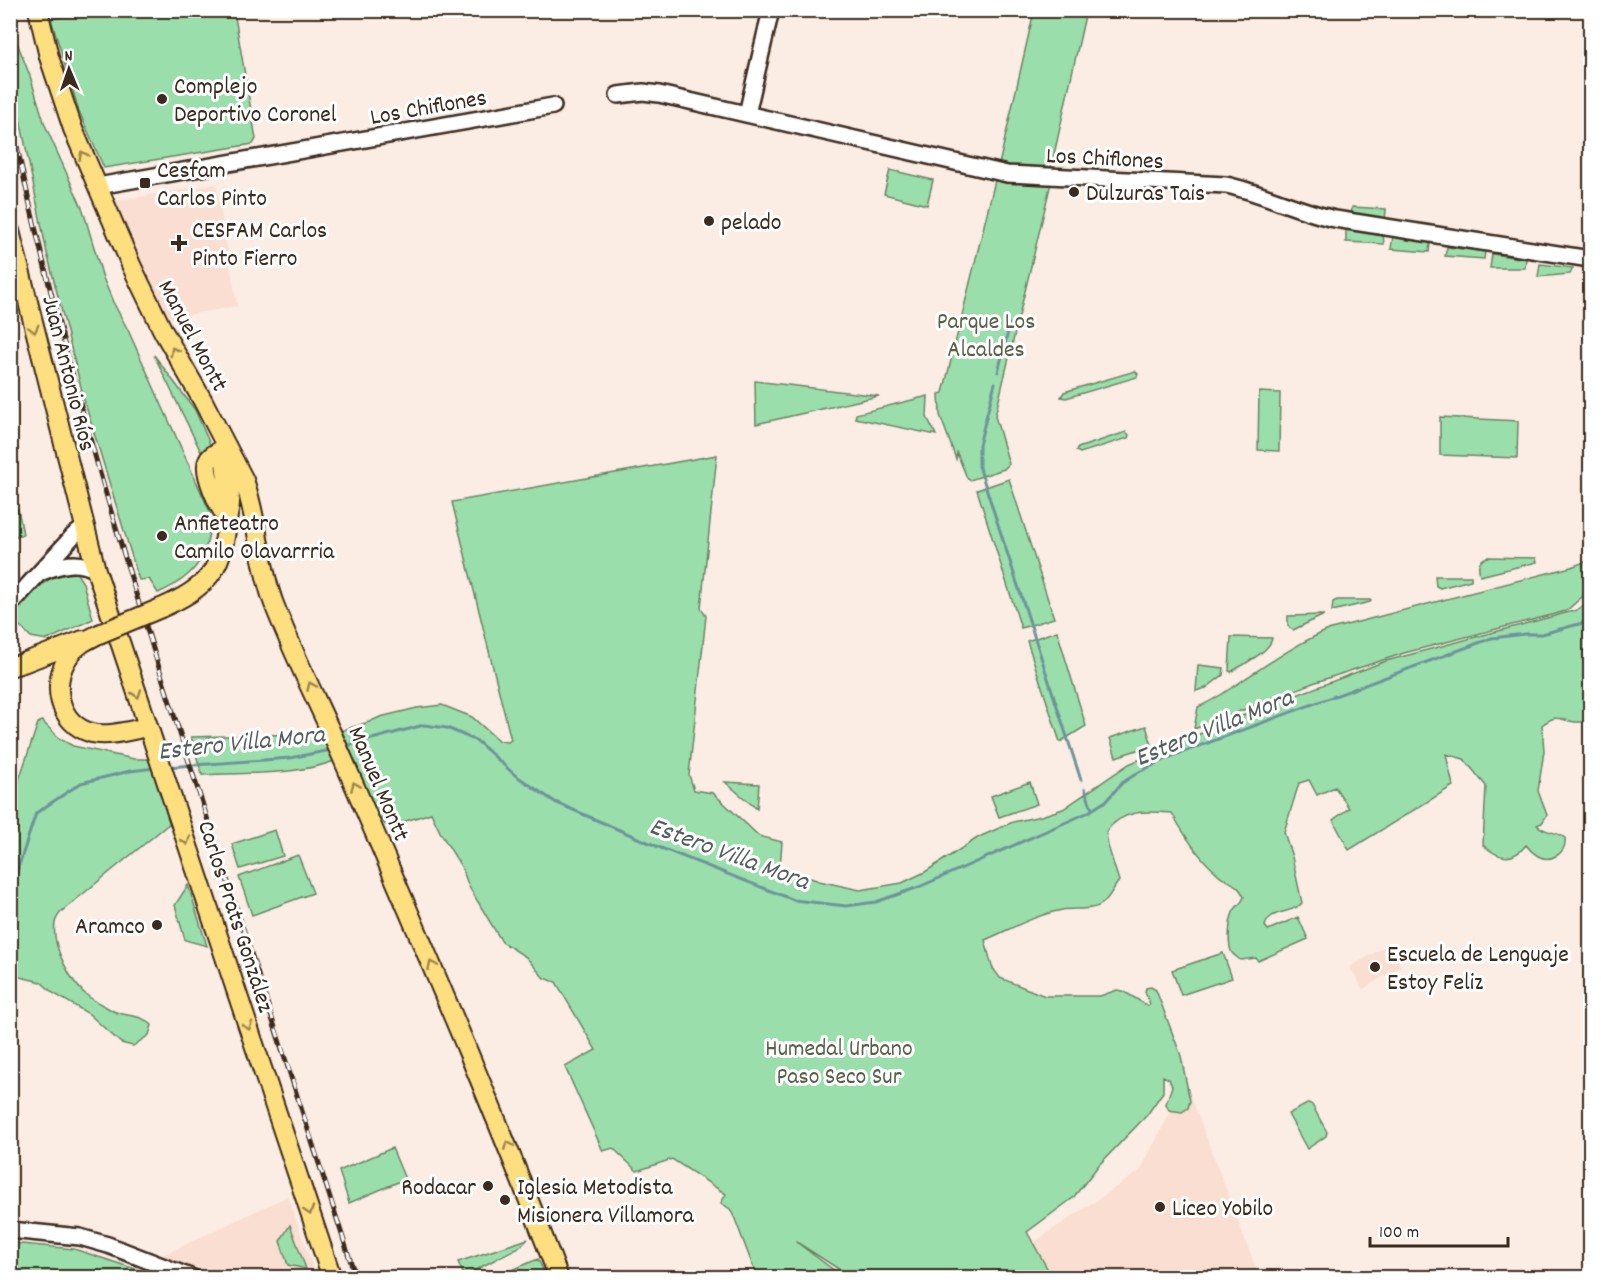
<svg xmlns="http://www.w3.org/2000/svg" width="1601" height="1288" font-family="Dekko,sans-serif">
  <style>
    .built { fill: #f9ded1 }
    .green { fill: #9adfab; stroke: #6a8464; stroke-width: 1.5 }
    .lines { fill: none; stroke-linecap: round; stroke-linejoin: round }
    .stream { stroke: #6d949b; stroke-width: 3 }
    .secondary-casing { stroke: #3b2a1e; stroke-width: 20 }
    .primary-casing { stroke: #3b2a1e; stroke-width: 22 }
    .secondary { stroke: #fff; stroke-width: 15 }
    .primary { stroke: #fddf80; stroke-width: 18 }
    .rail-casing { stroke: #3b2a1e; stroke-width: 5 }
    .rail { stroke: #fff; stroke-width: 3; stroke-dasharray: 9; stroke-linecap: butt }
    .primary-bridge-casing { stroke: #3b2a1e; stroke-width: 22; stroke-linecap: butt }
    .primary-bridge { stroke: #fddf80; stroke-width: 18 }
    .oneway { stroke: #9c844f }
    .poi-dot { fill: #3b2a1e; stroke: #fff; stroke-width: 2 }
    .labels { text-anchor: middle; stroke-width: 6; stroke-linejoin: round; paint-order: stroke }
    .poi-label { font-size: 24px; fill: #3b2a1e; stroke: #fff; text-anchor: start }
    .street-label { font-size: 24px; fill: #3b2a1e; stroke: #fff }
    .park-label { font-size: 24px; fill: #586048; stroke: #fff }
    .water-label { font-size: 26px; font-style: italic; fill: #545f5d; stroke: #fff }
  </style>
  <rect width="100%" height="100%" fill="#fbece4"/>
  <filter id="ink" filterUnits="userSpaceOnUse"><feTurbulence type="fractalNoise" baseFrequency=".0167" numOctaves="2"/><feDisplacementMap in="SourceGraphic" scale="12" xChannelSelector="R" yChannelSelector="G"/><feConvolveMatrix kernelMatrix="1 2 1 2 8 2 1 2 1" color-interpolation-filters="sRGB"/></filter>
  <g filter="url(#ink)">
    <!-- built -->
    <path class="built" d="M216 184 237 306 171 318 162 310 149 285 115 201Z
      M1388 945 1401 966 1363 989 1350 967Z
      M1188 1089 1259 1277H1051L1033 1243 1140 1171 1179 1096Z
      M288 1196 314 1271 315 1277H213L161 1256Z"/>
    <!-- green -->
    <path class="green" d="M96 11H234L256 139 253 144 104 168 79 111 51 19Z
      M1034 11H1086L1051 168 1050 187 995 416 1009 464 1004 469 970 480 967 478 957 453 956 459 940 415 939 394 943 393 1001 156Z
      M11 27 30 76 45 125 83 210 103 278 113 302 128 330 210 512C211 554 197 576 158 593L149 579 139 580 85 403 47 253 11 74Z
      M890 170 933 180 927 205 884 194Z
      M1352 207 1386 209 1385 223 1351 217Z
      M1349 229 1383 234 1384 244 1346 242V231Z
      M1393 236 1426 241 1430 244 1429 252 1391 249Z
      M1447 247 1485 252 1484 259 1445 256Z
      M1492 254 1526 259 1525 268H1490Z
      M1540 264 1573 268 1570 274 1538 277Z
      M154 355 195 410 212 449 203 456Z
      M1135 371 1138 374 1137 377 1066 398 1061 397 1064 392Z
      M755 381 879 396 756 424Z
      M1259 392 1280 393 1279 451 1258 450Z
      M928 396 927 417 936 435 855 418 856 414Z
      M1440 417 1518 421 1517 458 1440 455Z
      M1126 432 1129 435 1128 438 1080 453 1076 451 1078 448Z
      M717 455 701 608 706 616 689 775 694 790 713 793 759 836 782 842 780 867 819 881 860 890 902 883 925 872 979 837 1013 822 1041 816 1063 809 1129 764 1249 713 1386 661 1577 610 1590 601V722C1585 722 1580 722 1575 722 1558 720 1558 713 1542 725L1544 751 1538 791 1547 815 1542 823 1537 825C1545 833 1556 831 1565 838 1567 853 1551 863 1538 856 1533 853 1529 849 1526 845 1512 863 1498 858 1483 845L1486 786 1464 759 1446 754 1453 786 1349 850 1333 820 1349 808 1335 787 1317 795 1309 780 1299 783 1284 832 1292 857 1302 903C1292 915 1270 908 1265 926L1268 930 1298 917 1308 939 1258 961 1256 958 1240 960C1238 958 1234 955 1232 953 1227 944 1229 917 1235 909 1239 904 1242 903 1244 897 1238 882 1227 883 1217 873 1198 857 1184 835 1172 813 1147 811 1122 809 1106 832L1108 846 1119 881C1114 887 1109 898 1103 903 1095 911 1073 908 1062 910 1035 915 1011 929 985 940L992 967 1000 978 1045 996H1100L1117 990 1123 991 1148 1006 1150 1004 1145 992 1146 988 1151 987 1156 990 1181 1056 1190 1101 1188 1108 1182 1112 1169 1110 1166 1104 1172 1086 1169 1079 1163 1076V1092L1147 1115 1098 1166 1073 1198 1027 1232 1052 1277H851L795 1241 843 1277H757L735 1219 730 1209 721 1203 726 1194 672 1159 637 1171 613 1148 603 1151 565 1067 596 1050 556 982 544 978 526 957 502 942 469 887 462 868 441 834 431 813 387 827 372 809 346 756C303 777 249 772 202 775L191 737 302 734 340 731 369 722 380 717 417 708 442 705 472 717 499 741 508 742 511 740 452 502Z
      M1009 479 1054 618 1021 628 977 490Z
      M18 509 23 534 11 538V510Z
      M1487 557 1536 558 1537 562 1480 576C1478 565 1477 562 1487 557Z
      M1590 560V590L1566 611 1404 653 1313 683 1194 729 1198 707C1215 700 1230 689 1246 678 1274 660 1301 641 1331 629L1571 567Z
      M76 572 83 583 93 619 47 640 31 637 11 617 10 614 43 584 57 574Z
      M1435 576H1471V580L1440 588 1436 586Z
      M1337 600H1370L1371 601 1370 602 1332 611 1333 602Z
      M1324 615 1293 630 1288 626V616Z
      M1057 631 1086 726 1060 742 1027 641Z
      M1231 637 1272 638C1271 651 1242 665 1231 672L1229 671Z
      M1198 665 1224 668 1223 675 1206 688 1196 691Z
      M42 721 60 739 73 746 134 759H147L153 763 170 823 62 911C59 914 56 919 55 923 51 945 71 984 89 997 96 1002 105 1006 113 1011 126 1017 142 1014 152 1025L149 1035 133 1046 121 1043 89 1014 53 993 41 982 11 975 10 791 16 789 38 723Z
      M1146 726 1152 745 1116 757 1110 738Z
      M725 782 759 784 757 809Z
      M1030 782 1037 804 999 817 991 796Z
      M275 830 283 856 240 869 232 844Z
      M298 855 313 893 252 915 239 877Z
      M188 885 207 946 185 940 175 905Z
      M1223 953 1232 978 1181 995 1172 970Z
      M1309 1103 1312 1105 1327 1132 1326 1136 1307 1149 1288 1114Z
      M392 1148 405 1179 349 1203 339 1171Z
      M290 1225 306 1269 288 1265 280 1241Z
      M528 1239 521 1246 464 1276 458 1262Z
      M11 1243 74 1249 160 1277H11Z
      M538 1259 544 1272 542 1277H495Z"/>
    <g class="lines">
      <!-- stream -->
      <path class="stream" d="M998 372 1010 324
        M995 383 979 445V466L1081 780
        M346 746 424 725 447 728 477 741 515 775 555 802 661 848 794 900 846 906 876 902 919 887 1087 813 1106 801 1122 783 1139 772 1175 755 1492 638 1525 634H1542L1590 621
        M167 767 290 758 331 750
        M1085 789 1092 809
        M10 893 36 813 81 783 130 771 155 768"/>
      <!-- secondary casing -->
      <g class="secondary-casing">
        <path id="secondary" d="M618 95 643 92 659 94 1007 174 1226 185C1264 193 1297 211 1335 219L1590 259
          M747 114 771 10
          M98 186 553 106
          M42 572C61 564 78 560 96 570
          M10 605 73 536 85 527
          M10 1230 80 1237 108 1245 193 1278"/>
      </g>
      <!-- primary casing -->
      <g class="primary-casing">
        <path id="primary" d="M38 10 49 57 73 129 132 267 163 331 203 401 244 480C258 520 259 564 274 604 295 659 323 712 346 766 419 936 493 1105 559 1278
          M10 231 96 570 332 1278
          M227 518C220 508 202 472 208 461 211 454 222 450 227 447
          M161 608C206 588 223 571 227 521 228 513 231 506 230 498 229 477 222 468 227 447
          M99 634C87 640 76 645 69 656 50 683 58 724 92 733 109 737 131 730 148 727
          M10 667 23 663 83 640"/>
      </g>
      <!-- secondary -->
      <use href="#secondary" class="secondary"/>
      <!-- primary -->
      <use href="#primary" class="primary"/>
      <!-- rail casing -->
      <g class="rail-casing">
        <path id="rail" d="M10 113C63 373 144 625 226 876 270 1010 313 1144 356 1278"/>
      </g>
      <!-- rail -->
      <use href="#rail" class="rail"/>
      <!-- primary-bridge casing -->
      <g class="primary-bridge-casing">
        <path id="primary-bridge" d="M99 634 161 608"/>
      </g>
      <!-- primary-bridge -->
      <use href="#primary-bridge" class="primary-bridge"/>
    </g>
    <!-- one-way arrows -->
    <defs><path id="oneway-chevron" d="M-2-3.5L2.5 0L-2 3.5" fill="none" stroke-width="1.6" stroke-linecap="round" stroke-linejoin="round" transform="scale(1.5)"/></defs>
    <g class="oneway">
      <use href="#oneway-chevron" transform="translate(83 155) rotate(-114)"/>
      <use href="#oneway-chevron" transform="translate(34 329) rotate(76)"/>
      <use href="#oneway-chevron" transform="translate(174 351) rotate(-119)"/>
      <use href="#oneway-chevron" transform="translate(311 686) rotate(-114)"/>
      <use href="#oneway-chevron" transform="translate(137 694) rotate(71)"/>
      <use href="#oneway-chevron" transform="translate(355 786) rotate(-113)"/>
      <use href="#oneway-chevron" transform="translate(186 841) rotate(72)"/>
      <use href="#oneway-chevron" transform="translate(432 965) rotate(-113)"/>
      <use href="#oneway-chevron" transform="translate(248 1026) rotate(72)"/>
      <use href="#oneway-chevron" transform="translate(508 1145) rotate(-112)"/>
      <use href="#oneway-chevron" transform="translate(309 1211) rotate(72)"/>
    </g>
  </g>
  <!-- markers -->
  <g class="poi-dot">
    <circle cx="162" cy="99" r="6"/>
    <rect x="139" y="177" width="12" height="12" rx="3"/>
    <circle cx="1074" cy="192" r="6"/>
    <circle cx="709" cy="221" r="6"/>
    <path d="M176 234h6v6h6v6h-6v6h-6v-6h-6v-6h6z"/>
    <circle cx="162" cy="536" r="6"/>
    <circle cx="157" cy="925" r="6"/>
    <circle cx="1375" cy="967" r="6"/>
    <circle cx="488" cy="1186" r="6"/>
    <circle cx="505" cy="1200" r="6"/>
    <circle cx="1160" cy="1207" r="6"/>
  </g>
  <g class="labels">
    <!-- poi labels -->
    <g class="poi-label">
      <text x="174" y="93">Complejo<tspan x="174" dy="28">Deportivo Coronel</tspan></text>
      <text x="157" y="177">Cesfam<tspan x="157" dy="28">Carlos Pinto</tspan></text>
      <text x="1086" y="200">Dulzuras Tais</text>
      <text x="721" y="229">pelado</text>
      <text x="192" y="237">CESFAM Carlos<tspan x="192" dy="28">Pinto Fierro</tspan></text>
      <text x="174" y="530">Anfieteatro<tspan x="174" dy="28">Camilo Olavarrria</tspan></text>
      <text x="145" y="933" text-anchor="end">Aramco</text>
      <text x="1387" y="961">Escuela de Lenguaje<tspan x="1387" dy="28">Estoy Feliz</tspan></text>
      <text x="476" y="1194" text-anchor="end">Rodacar</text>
      <text x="517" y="1194">Iglesia Metodista<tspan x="517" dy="28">Misionera Villamora</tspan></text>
      <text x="1172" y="1215">Liceo Yobilo</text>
    </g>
    <!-- street labels -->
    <g class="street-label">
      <text transform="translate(428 106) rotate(-10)" y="8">Los Chiflones</text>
      <text transform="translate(1105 157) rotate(3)" y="8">Los Chiflones</text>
      <text transform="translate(194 335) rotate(62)" y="8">Manuel Montt</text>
      <text transform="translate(70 373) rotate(76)" y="8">Juan Antonio Ríos</text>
      <text transform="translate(380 783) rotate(67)" y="8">Manuel Montt</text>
      <text transform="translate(237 916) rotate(72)" y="8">Carlos Prats González</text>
    </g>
    <!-- park labels -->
    <g class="park-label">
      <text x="986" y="328">Parque Los<tspan x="986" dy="28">Alcaldes</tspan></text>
      <text x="839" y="1055">Humedal Urbano<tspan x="839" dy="28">Paso Seco Sur</tspan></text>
    </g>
    <!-- water labels -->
    <g class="water-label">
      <text transform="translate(1213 726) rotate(-22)" y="9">Estero Villa Mora</text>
      <text transform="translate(241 741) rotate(-6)" y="9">Estero Villa Mora</text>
      <text transform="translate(730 852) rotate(20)" y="9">Estero Villa Mora</text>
    </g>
  </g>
  <!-- margin -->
  <rect width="1601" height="1288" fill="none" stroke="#fff" stroke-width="36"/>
  <rect x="18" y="18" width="1565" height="1252" fill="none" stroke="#3b2a1e" stroke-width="2" filter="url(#ink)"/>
  <!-- north arrow -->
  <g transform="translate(69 69) rotate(358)" stroke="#ffffff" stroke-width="4.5" paint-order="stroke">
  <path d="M0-4.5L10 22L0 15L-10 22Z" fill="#3b2a1e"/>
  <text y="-9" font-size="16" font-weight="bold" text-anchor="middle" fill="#3b2a1e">N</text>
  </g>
  <!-- scale -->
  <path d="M1370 1237v9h138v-9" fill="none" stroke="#3b2a1e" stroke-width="3"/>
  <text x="1379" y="1237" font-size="18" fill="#3b2a1e" stroke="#ffffff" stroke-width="4.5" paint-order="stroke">100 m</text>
</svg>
